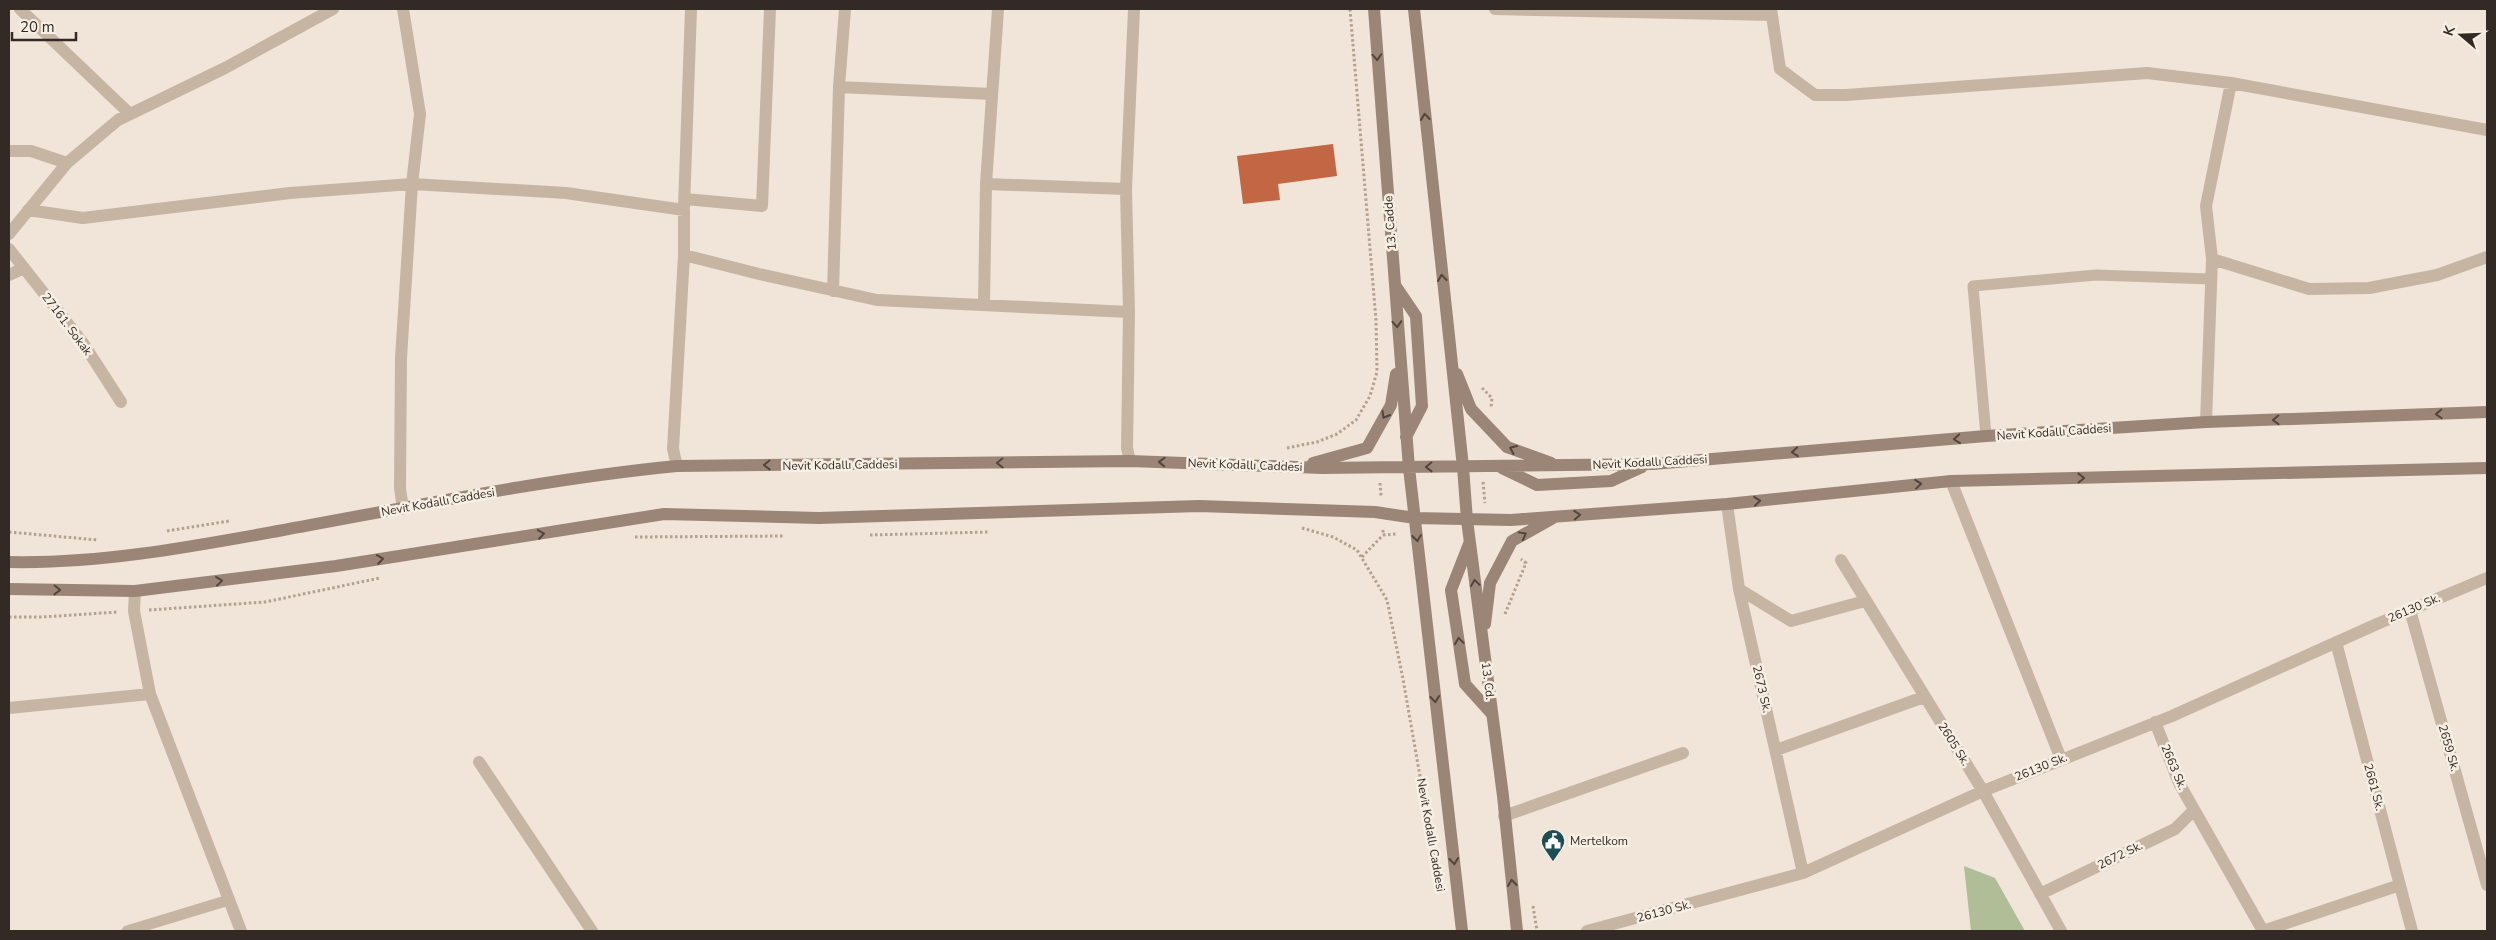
<svg xmlns="http://www.w3.org/2000/svg" width="2496" height="940" font-family="'Nunito Sans',sans-serif">
  <style>
    .green { fill: #b0be98 }
    .building { fill: #c36643 }
    .lines { fill: none; stroke-linecap: round; stroke-linejoin: round }
    .path { stroke: #b3a08f; stroke-width: 3; stroke-dasharray: 2.5 2.5; stroke-linecap: butt }
    .lane { stroke: #c7b5a4; stroke-width: 11 }
    .street { stroke: #c7b5a4; stroke-width: 12 }
    .secondary { stroke: #9b8576; stroke-width: 12 }
    .oneway { stroke: #52453e }
    .labels { text-anchor: middle; stroke-width: 5; stroke-linejoin: round; paint-order: stroke }
    .street-label { font-size: 12px; fill: #332a26; stroke: #f8efe4 }
    .poi-label { font-size: 12px; fill: #332a26; stroke: #f8efe4; text-anchor: start }
  </style>
  <rect width="100%" height="100%" fill="#f0e5d8"/>
  <!-- green -->
  <path class="green" d="M1964 866 1995 878 2025 931H1971Z"/>
  <!-- building -->
  <path class="building" d="M1333 144 1337 176 1278 184 1280 200 1243 204 1237 156Z"/>
  <g class="lines">
    <!-- path -->
    <path class="path" d="M1482 388 1492 398 1491 407
      M1287 448 1317 442 1337 434 1356 420 1370 396 1377 372 1376 320 1350 9
      M1483 482 1485 503
      M1380 483 1381 496
      M1302 528 1333 537 1357 550 1387 600 1403 679 1435 862
      M1383 530V535L1397 534
      M167 531 229 521
      M9 532 98 540
      M870 535 989 532
      M635 537 784 536
      M1362 557 1383 535
      M149 610 265 602 380 578
      M1505 614 1526 563 1521 559
      M9 617H42L118 612
      M1533 906 1537 931"/>
    <!-- lane -->
    <path class="lane" d="M1986 436 1973 286 2096 275 2211 279
      M127 931 229 900"/>
    <!-- street -->
    <path class="street" d="M20 9 130 114
      M403 9 420 114 412 184 401 358 400 488 403 509
      M1495 9 1772 15
      M1771 9 1780 69 1815 95H1846L2147 73 2231 83 2487 130
      M839 87 992 94
      M9 151H31L67 163
      M986 184 1126 189
      M685 199 762 206 770 9
      M684 207 691 9
      M28 210 83 218 290 193 412 184 566 193 684 210V255L673 449 677 466
      M9 234 67 163 118 120 225 68 333 9
      M9 249 83 343 121 402
      M684 255 759 274 877 300 1129 312
      M2212 259 2309 289 2369 288 2437 275 2487 257
      M9 275 24 268
      M833 291 839 87 845 9
      M984 305 986 184 998 9
      M2206 422 2212 259 2206 206 2231 83
      M1130 461 1127 448 1129 312 1126 189 1134 9
      M1951 481 2061 759
      M1727 504 1739 589 1803 873
      M1841 560 1983 791 2061 931
      M1739 589 1791 621 1865 601
      M135 591 134 611 150 694 241 931
      M2410 610 2487 885
      M2336 642 2412 931
      M9 708 150 694
      M2155 722 2179 783 2263 931
      M1776 750 1924 697
      M479 762 592 931
      M1504 816 1683 753
      M2040 894 2175 829 2194 810
      M1587 931 1803 873 1983 791 2172 716 2377 624 2487 578
      M2263 931 2400 885"/>
    <!-- secondary -->
    <path class="secondary" d="M1374 9 1409 468 1462 931
      M1414 9 1463 467 1467 520 1503 796 1517 931
      M1395 285 1416 316 1422 406 1406 437
      M1457 374 1471 409 1507 447 1551 463
      M1313 463 1367 448 1391 405 1396 374
      M1502 468 1537 485 1611 481 1642 467
      M1469 544 1451 590 1465 684 1492 714
      M9 562C99 564 190 547 278 531 411 507 543 479 677 466L1130 461 1322 468 1653 464 1986 436 2206 422 2487 412
      M9 589 135 591 336 566 664 514 819 518 1199 506 1375 512 1415 518 1511 520 1727 504 1951 481 2487 468
      M1485 624 1490 583 1512 541 1553 518"/>
  </g>
  <!-- one-way arrows -->
  <defs><path id="oneway-chevron" d="M-2-3.5L2.5 0L-2 3.5" fill="none" stroke-width="1.6" stroke-linecap="round" stroke-linejoin="round" transform="scale(1.25)"/></defs>
  <g class="oneway">
    <use href="#oneway-chevron" transform="translate(1377 57) rotate(86)"/>
    <use href="#oneway-chevron" transform="translate(1425 117) rotate(-96)"/>
    <use href="#oneway-chevron" transform="translate(1442 278) rotate(-96)"/>
    <use href="#oneway-chevron" transform="translate(1397 324) rotate(86)"/>
    <use href="#oneway-chevron" transform="translate(2439 414) rotate(178)"/>
    <use href="#oneway-chevron" transform="translate(1385 415) rotate(120)"/>
    <use href="#oneway-chevron" transform="translate(2276 420) rotate(178)"/>
    <use href="#oneway-chevron" transform="translate(1957 439) rotate(175)"/>
    <use href="#oneway-chevron" transform="translate(1513 449) rotate(-156)"/>
    <use href="#oneway-chevron" transform="translate(1795 452) rotate(175)"/>
    <use href="#oneway-chevron" transform="translate(1162 462) rotate(-178)"/>
    <use href="#oneway-chevron" transform="translate(1000 463) rotate(179)"/>
    <use href="#oneway-chevron" transform="translate(767 465) rotate(179)"/>
    <use href="#oneway-chevron" transform="translate(1429 467) rotate(179)"/>
    <use href="#oneway-chevron" transform="translate(2081 478) rotate(-1)"/>
    <use href="#oneway-chevron" transform="translate(1918 484) rotate(-6)"/>
    <use href="#oneway-chevron" transform="translate(1757 501) rotate(-6)"/>
    <use href="#oneway-chevron" transform="translate(1577 515) rotate(-4)"/>
    <use href="#oneway-chevron" transform="translate(541 534) rotate(-9)"/>
    <use href="#oneway-chevron" transform="translate(1523 535) rotate(-29)"/>
    <use href="#oneway-chevron" transform="translate(1417 538) rotate(83)"/>
    <use href="#oneway-chevron" transform="translate(380 559) rotate(-9)"/>
    <use href="#oneway-chevron" transform="translate(219 581) rotate(-7)"/>
    <use href="#oneway-chevron" transform="translate(1475 583) rotate(-98)"/>
    <use href="#oneway-chevron" transform="translate(57 590) rotate(1)"/>
    <use href="#oneway-chevron" transform="translate(1459 641) rotate(-98)"/>
    <use href="#oneway-chevron" transform="translate(1435 699) rotate(84)"/>
    <use href="#oneway-chevron" transform="translate(1454 861) rotate(84)"/>
    <use href="#oneway-chevron" transform="translate(1512 883) rotate(-96)"/>
  </g>
  <!-- icons -->
  <defs>
    <g id="civic-pin" transform="scale(1.25)"><path d="M0 17L-7.5 6A9.5 9.5 0 1 1 7.5 6Z" fill="#1d4e53" stroke="#f8efe4"/><path d="M-.6-6.5H3V-4.5H.6V-3L4-1V1h2V6H-6V1h2V-1L-.6-3ZM-1.2 2.5V6h2.4V2.5Z" fill="#fff"/></g>
  </defs>
  <g fill-rule="evenodd">
    <use href="#civic-pin" x="1553" y="841"/>
  </g>
  <g class="labels">
    <!-- street labels -->
    <g class="street-label">
      <text transform="translate(1390 223) rotate(-94)" y="4">13. Cadde</text>
      <text transform="translate(67 324) rotate(53)" y="4">27161. Sokak</text>
      <text transform="translate(2054 432) rotate(-4)" y="4">Nevit Kodallı Caddesi</text>
      <text transform="translate(1650 462) rotate(-3)" y="4">Nevit Kodallı Caddesi</text>
      <text transform="translate(840 465) rotate(-1)" y="4">Nevit Kodallı Caddesi</text>
      <text transform="translate(1245 465) rotate(2)" y="4">Nevit Kodallı Caddesi</text>
      <text transform="translate(438 502) rotate(-10)" y="4">Nevit Kodallı Caddesi</text>
      <text transform="translate(2414 608) rotate(-23)" y="4">26130 Sk.</text>
      <text transform="translate(1488 681) rotate(83)" y="4">13. Cd.</text>
      <text transform="translate(1762 689) rotate(77)" y="4">2673 Sk.</text>
      <text transform="translate(1954 744) rotate(58)" y="4">2605 Sk.</text>
      <text transform="translate(2449 748) rotate(74)" y="4">2659 Sk.</text>
      <text transform="translate(2041 767) rotate(-22)" y="4">26130 Sk.</text>
      <text transform="translate(2174 767) rotate(67)" y="4">2663 Sk.</text>
      <text transform="translate(2374 787) rotate(75)" y="4">2661 Sk.</text>
      <text transform="translate(1431 835) rotate(80)" y="4">Nevit Kodallı Caddesi</text>
      <text transform="translate(2120 855) rotate(-26)" y="4">2672 Sk.</text>
      <text transform="translate(1664 911) rotate(-15)" y="4">26130 Sk.</text>
    </g>
    <!-- poi labels -->
    <g class="poi-label">
      <text x="1570" y="845">Mertelkom</text>
    </g>
  </g>
  <!-- border -->
  <rect width="2496" height="940" fill="none" stroke="#332a26" stroke-width="20"/>
  <!-- north arrow -->
  <g transform="translate(2461 35) rotate(289)" stroke="#f8efe4" stroke-width="4" paint-order="stroke">
  <path d="M0-4L9 19L0 12L-9 19Z" fill="#332a26"/>
  <text y="-8" font-size="14" font-weight="bold" text-anchor="middle" fill="#332a26">K</text>
  </g>
  <!-- scale -->
  <path d="M12 32v8h64v-8" fill="none" stroke="#332a26" stroke-width="2.5"/>
  <text x="20" y="32" font-size="15" fill="#332a26" stroke="#f8efe4" stroke-width="4" paint-order="stroke">20 m</text>
</svg>
